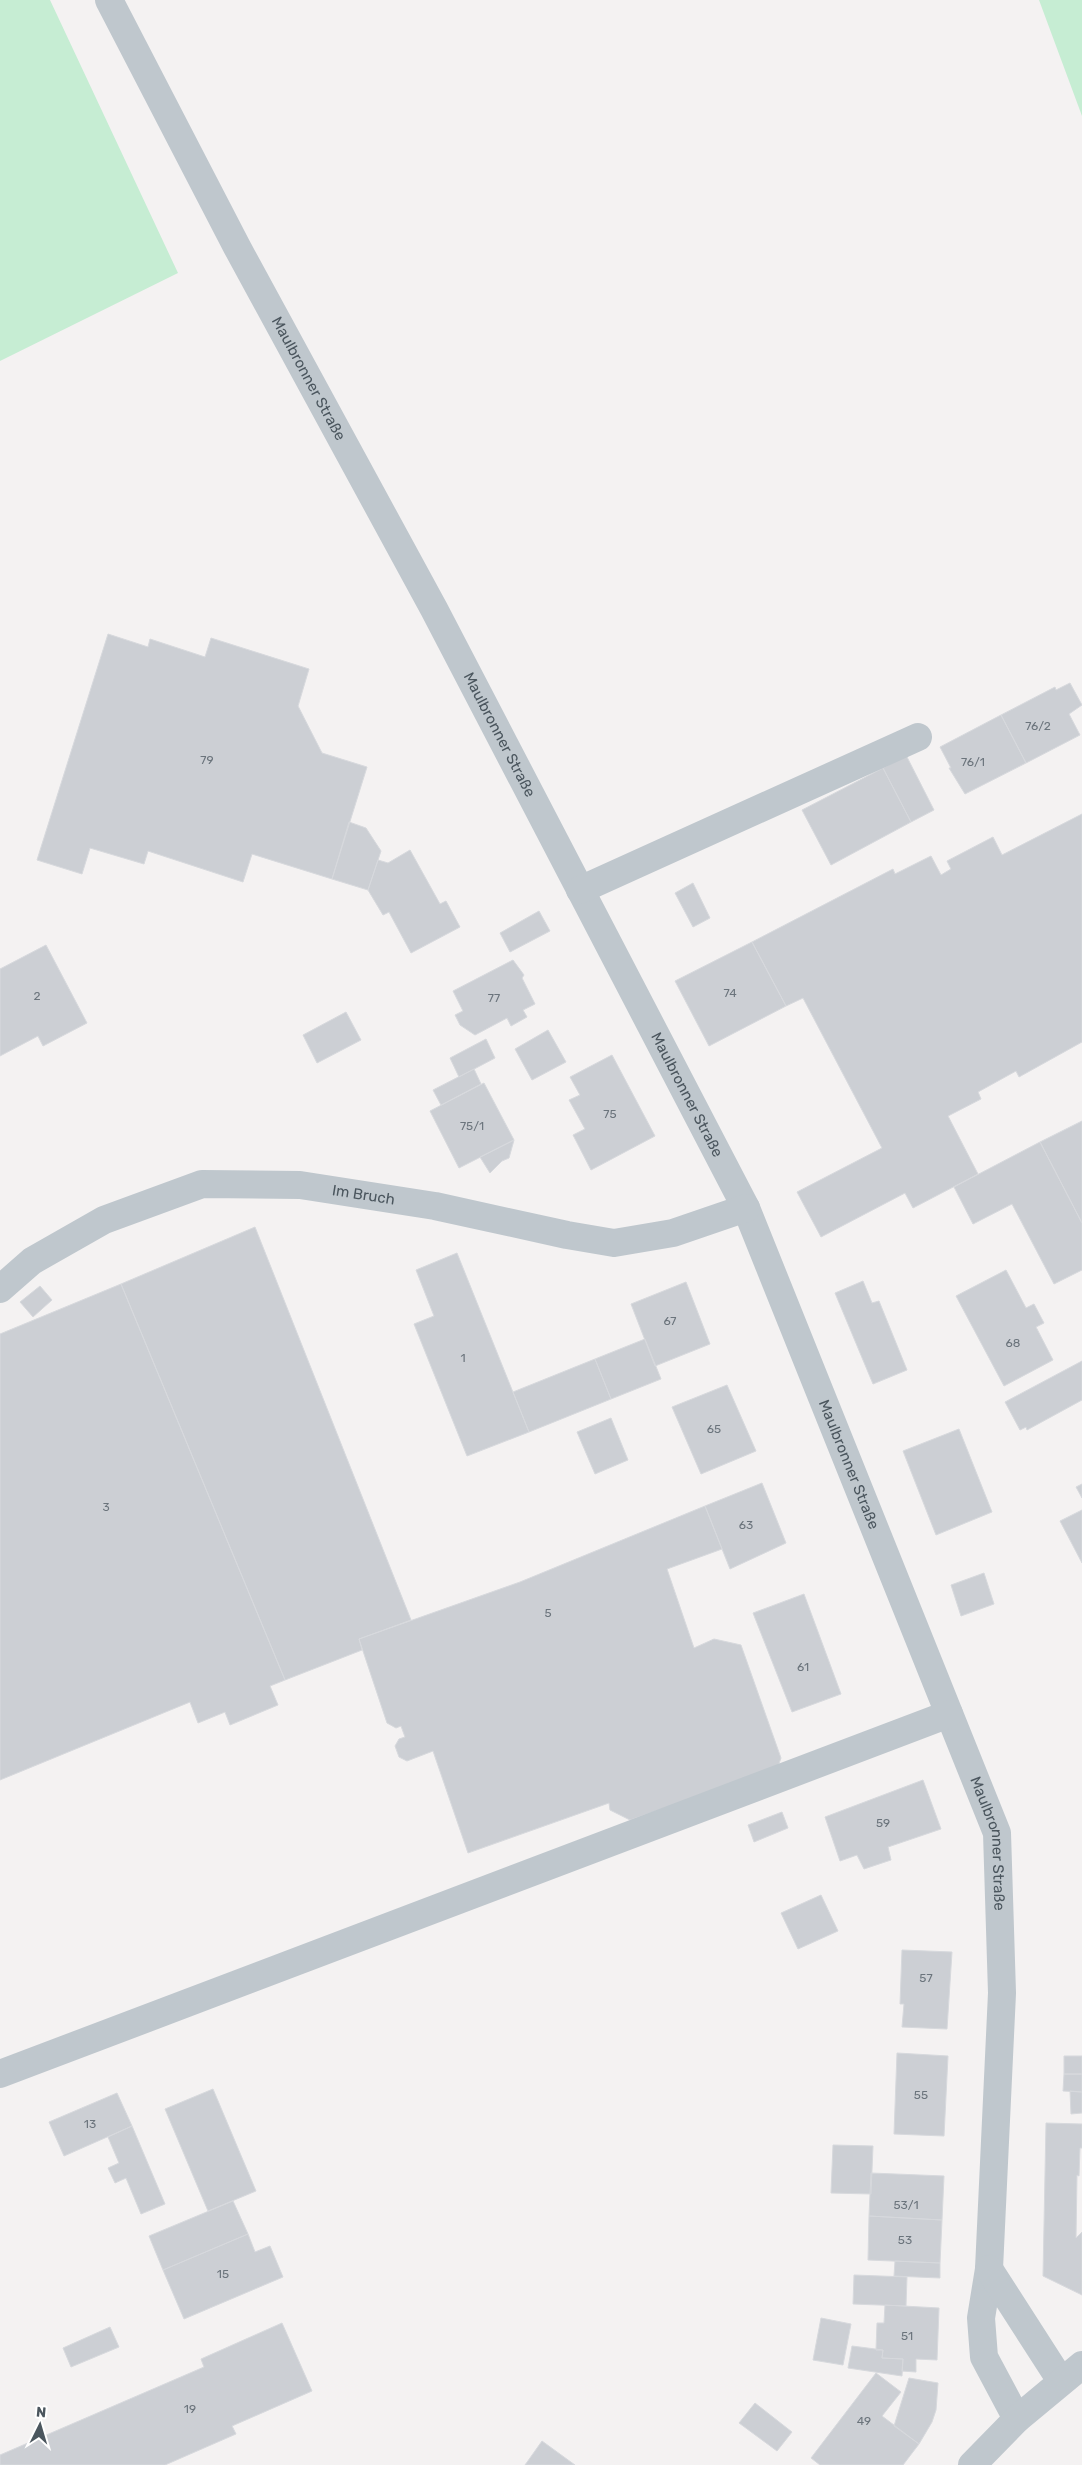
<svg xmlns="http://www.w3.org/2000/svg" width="1082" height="2465" font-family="Rubik,sans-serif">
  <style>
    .green { fill: #c6edd3 }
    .building { fill: #cccfd4; stroke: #d7d9dd }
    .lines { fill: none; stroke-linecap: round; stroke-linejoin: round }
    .minor { stroke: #bfc7cd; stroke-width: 28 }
    .labels { text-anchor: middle; stroke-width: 5; stroke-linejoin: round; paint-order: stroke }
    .number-label { font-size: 12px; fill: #6b747c }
    .street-label { font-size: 15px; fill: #4b565e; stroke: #fff }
  </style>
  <rect width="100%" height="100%" fill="#f4f2f2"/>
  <!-- green -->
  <path class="green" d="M0 0H50L178 273 0 361Z
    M1039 0H1082V116Z"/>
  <!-- building -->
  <path class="building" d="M108 634 148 647 150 639 205 657 211 638 309 669 298 706 322 753 367 767 332 879 252 854 243 882 148 851 144 864 90 848 82 874 37 860Z
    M1070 683 1082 705 1069 714 1080 735 1026 763 1001 715 1055 687 1056 690Z
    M1001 715 1026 763 965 794 949 768H951L940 747Z
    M906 755 934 810 911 822 883 768Z
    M883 768 911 822 831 865 802 810Z
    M1082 814V1042L1019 1077 1016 1071 978 1092 981 1099 948 1116 978 1174 913 1208 905 1193 821 1237 797 1192 882 1148 803 998 786 1006 752 942 893 869 895 874 931 856 941 875 951 869 947 861 993 837 1002 855Z
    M349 822 366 828 381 851 368 890 332 879Z
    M410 850 440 904 446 901 460 927 411 953 389 912 383 915 368 890 378 860 388 863Z
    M693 883 710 918 693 927 675 893Z
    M539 911 550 931 510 952 500 933Z
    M752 942 786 1006 709 1046 675 981Z
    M46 945 87 1023 43 1046 38 1036 0 1056V969Z
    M513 960 524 975 522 978 535 1004 523 1010 527 1017 511 1026 507 1018 475 1035 460 1025 455 1015 463 1011 453 991Z
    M346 1012 361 1040 317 1063 303 1035Z
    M548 1030 566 1062 532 1080 515 1049Z
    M486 1039 495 1058 459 1077 450 1058Z
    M612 1055 655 1136 591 1170 573 1135 585 1129 569 1100 580 1095 570 1077Z
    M474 1069 481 1084 441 1105 433 1090Z
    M484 1083 514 1140 459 1168 430 1111Z
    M1082 1121V1223L1040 1142Z
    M514 1140 509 1158 502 1161 490 1173 480 1157Z
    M1040 1142 1082 1223V1270L1054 1284 1012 1204 973 1224 954 1187Z
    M255 1227 411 1620 359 1639 362 1650 285 1680 121 1284Z
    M457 1253 529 1432 467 1456 414 1324 434 1316 416 1270Z
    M1006 1270 1026 1308 1034 1304 1044 1323 1036 1327 1053 1360 1004 1386 956 1296Z
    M863 1281 872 1303 879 1301 907 1370 873 1384 835 1293Z
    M686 1282 710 1344 655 1366 631 1304Z
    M121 1284 285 1680 270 1686 278 1705 230 1725 225 1712 198 1723 190 1702 0 1780V1334Z
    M40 1286 52 1300 33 1317 20 1302Z
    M645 1339 661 1379 611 1399 595 1359Z
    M595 1359 611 1399 529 1432 513 1392Z
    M1082 1361V1400L1027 1430 1026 1427 1020 1430 1005 1402Z
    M727 1385 756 1451 701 1474 672 1407Z
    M611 1418 628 1460 595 1474 577 1432Z
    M959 1429 992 1512 936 1535 903 1451Z
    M762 1483 786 1543 730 1569 705 1506Z
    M1082 1484V1498L1076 1487Z
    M705 1506 722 1549 667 1569 694 1648 714 1639 741 1645 781 1758 777 1769 630 1820 610 1810 609 1803 468 1853 433 1751 407 1761 399 1757 395 1746 399 1739 405 1737 401 1726 396 1728 387 1723 359 1639 520 1582Z
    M1082 1510V1563L1060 1521Z
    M984 1573 994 1604 961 1616 951 1585Z
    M804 1594 841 1694 792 1712 753 1613Z
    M923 1780 941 1829 888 1847 891 1860 864 1869 857 1855 840 1861 825 1817Z
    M782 1812 788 1828 754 1842 748 1825Z
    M821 1895 838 1931 798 1949 781 1913Z
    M902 1950 952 1952 947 2029 902 2027 904 2004H900Z
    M897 2053 948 2056 944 2136 894 2134Z
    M1064 2056H1082V2074H1064Z
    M1064 2074H1082V2092L1063 2091Z
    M213 2089 256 2191 208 2211 165 2109Z
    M1070 2091 1082 2092V2113L1071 2114Z
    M117 2093 132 2126 64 2156 49 2122Z
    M1046 2123 1082 2124V2148H1080L1079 2176 1077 2175 1076 2238 1082 2232V2295L1043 2276Z
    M132 2126 165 2204 141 2214 126 2178 115 2183 108 2168 119 2163 108 2137Z
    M833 2145 873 2146 871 2194 831 2193Z
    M871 2173 944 2176 942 2220 869 2216Z
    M233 2201 248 2234 163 2270 149 2236Z
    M869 2216 942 2220 940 2263 868 2260Z
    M248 2234 255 2252 270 2246 283 2277 184 2319 163 2270Z
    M895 2261 940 2263V2278L894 2276Z
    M854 2275 907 2277 906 2306 853 2304Z
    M885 2305 939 2308 937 2360 916 2359V2372L902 2371 903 2359 882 2358 883 2350H876L877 2323H884Z
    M821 2318 851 2324 843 2365 813 2360Z
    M282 2323 312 2391 232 2426 236 2434 165 2465H0V2455L204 2367 201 2359Z
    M110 2327 119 2347 71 2367 63 2348Z
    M852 2346 883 2350 882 2358 903 2359 902 2376 848 2368Z
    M876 2373 901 2392 882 2416 919 2444 903 2465H820L811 2458Z
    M909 2378 938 2383 936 2410 932 2422 919 2444 894 2426Z
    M755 2403 792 2432 777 2451 739 2423Z
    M542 2441 575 2465H525Z"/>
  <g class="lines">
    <!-- minor -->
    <g class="minor">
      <path id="s1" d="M109 0 237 247 434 609 746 1208 997 1833 1002 1993 989 2269 981 2318 984 2357 1017 2419"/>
      <path d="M580 890 918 737"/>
      <path id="s2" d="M0 1289 32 1261 104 1220 202 1184 300 1185 435 1206 567 1235 614 1243 673 1233 746 1208"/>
      <path d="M0 2074 949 1714"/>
      <path d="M989 2269 1061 2381"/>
      <path d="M972 2465 1017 2419 1082 2365"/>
    </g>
  </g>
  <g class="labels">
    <!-- number labels -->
    <g class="number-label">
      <text x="1038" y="730">76/2</text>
      <text x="207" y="764">79</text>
      <text x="973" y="766">76/1</text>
      <text x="730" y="997">74</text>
      <text x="37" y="1000">2</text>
      <text x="494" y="1002">77</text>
      <text x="610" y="1118">75</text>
      <text x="472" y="1130">75/1</text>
      <text x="670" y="1325">67</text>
      <text x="1013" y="1347">68</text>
      <text x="463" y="1362">1</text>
      <text x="714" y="1433">65</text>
      <text x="106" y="1511">3</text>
      <text x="746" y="1529">63</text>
      <text x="548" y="1617">5</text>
      <text x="803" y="1671">61</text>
      <text x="883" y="1827">59</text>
      <text x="926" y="1982">57</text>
      <text x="921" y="2099">55</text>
      <text x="90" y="2128">13</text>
      <text x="906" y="2209">53/1</text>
      <text x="905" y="2244">53</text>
      <text x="223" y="2278">15</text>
      <text x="907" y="2340">51</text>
      <text x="190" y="2413">19</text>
      <text x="864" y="2425">49</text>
    </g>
    <!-- street labels -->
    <g class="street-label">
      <text dy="5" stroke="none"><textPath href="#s1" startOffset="428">Maulbronner Straße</textPath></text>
      <text dy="5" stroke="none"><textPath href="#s1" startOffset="832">Maulbronner Straße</textPath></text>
      <text dy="5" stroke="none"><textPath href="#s1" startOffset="1238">Maulbronner Straße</textPath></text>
      <text dy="5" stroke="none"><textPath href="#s2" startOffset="392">Im Bruch</textPath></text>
      <text dy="5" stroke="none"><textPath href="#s1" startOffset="1642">Maulbronner Straße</textPath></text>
      <text dy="5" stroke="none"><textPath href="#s1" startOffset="2048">Maulbronner Straße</textPath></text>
    </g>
  </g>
  <!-- north arrow -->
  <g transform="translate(40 2425) rotate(5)" stroke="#ffffff" stroke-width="4" paint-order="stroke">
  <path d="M0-4L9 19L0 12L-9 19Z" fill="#4b565e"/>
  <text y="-8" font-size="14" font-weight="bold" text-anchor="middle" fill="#4b565e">N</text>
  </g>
</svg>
